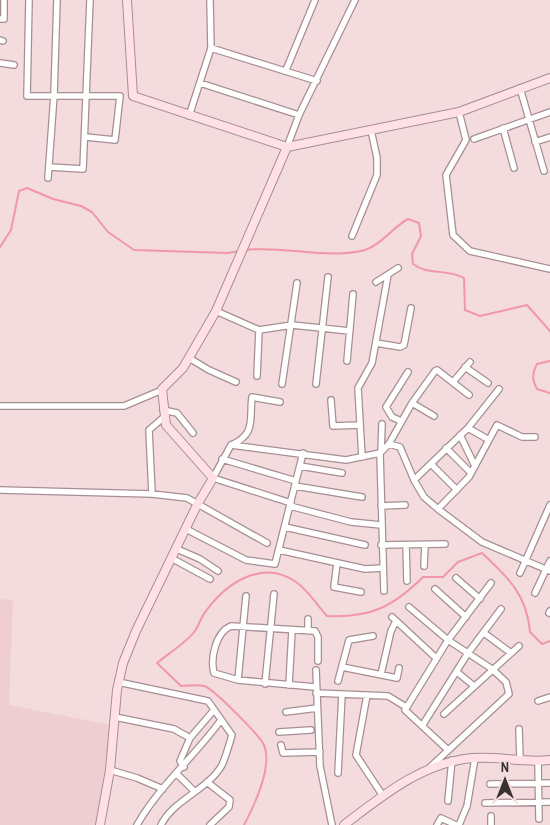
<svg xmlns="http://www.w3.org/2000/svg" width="550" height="825" font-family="'Archivo Narrow',sans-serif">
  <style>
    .built { fill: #efced2 }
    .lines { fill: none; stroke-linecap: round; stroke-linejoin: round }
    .stream { stroke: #f297a7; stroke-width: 2 }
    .street-casing { stroke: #a68f92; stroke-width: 8 }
    .secondary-casing { stroke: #a68f92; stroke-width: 10 }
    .street { stroke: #fff; stroke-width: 5.5 }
    .secondary { stroke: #ffe0e6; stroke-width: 8 }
  </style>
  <rect width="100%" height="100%" fill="#f3dbde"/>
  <!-- built -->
  <path class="built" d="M0 599 13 600 9 705 111 725 96 825H0Z"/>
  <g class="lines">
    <!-- stream -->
    <path class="stream" d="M0 247 11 230 19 191 27 188 53 199 81 206 92 212 108 232 134 250 228 253 240 251
      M245 250C282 245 329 260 365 250 381 245 393 227 408 219L419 223 421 236 412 254 413 264C429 276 446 268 464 278L465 310 480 316 527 305 550 331
      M550 361 537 364C532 373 532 380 537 389L550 393
      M244 825C254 806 273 767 264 745 260 736 213 688 204 686 197 684 188 686 181 686L157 663C169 653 186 643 195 631 199 625 201 617 206 611 227 582 263 559 296 582 308 590 317 605 327 616 370 618 393 607 423 577H443L458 562 482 553C508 577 527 595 530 632L542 644 550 641"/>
    <!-- street casing -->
    <g class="street-casing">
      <path id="street" d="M29 0 27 96H120L115 140 86 137
        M0 19H4V0
        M0 40 3 41
        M211 48 317 81
        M0 63 14 65
        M286 70 315 0
        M200 83 299 115
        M520 88 544 171
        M459 112 466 140 446 175 453 235 470 251 550 269
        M189 116 211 48 210 0
        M503 128 514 168
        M474 139 550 112
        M535 142 550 137
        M287 147 299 115 355 0
        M49 167 83 169 90 0
        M48 178 54 95 57 0
        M352 236 377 175V158L371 130
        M376 282 398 268
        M216 311 259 330 292 325 350 331
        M376 343 400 347 404 345 411 308
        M189 358 209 370 236 382
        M347 361 353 294
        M465 367 488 383
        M257 376 259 330
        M453 382 470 362
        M282 384 297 283
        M316 384 328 277
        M331 400 333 426 360 425
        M280 402 252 397C249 418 257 434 231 445L213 478 291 503
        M412 403 434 416
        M0 406H124L162 390
        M163 410 177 413 193 433
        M401 421 392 417 386 407 408 372
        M468 428 489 440
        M460 435 475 466
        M389 444 400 447 414 480 424 497 438 509 482 542 550 571
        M231 445 346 460 380 453 389 444 412 403 435 371 437 370 469 395
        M446 448 471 473
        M381 452 382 424
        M380 453 384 591
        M362 457 358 388 372 363 388 275
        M222 459 296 481
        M431 464 457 490
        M300 466 342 473
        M414 480 468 428 499 389
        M295 486 362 497
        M0 490 152 494 187 498 267 543
        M152 494 149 430 164 417
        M290 506 351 522 381 525
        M381 506 405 505
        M438 509 469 477 497 425 522 437H535
        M285 527 365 545
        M186 529 246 560 275 564 303 453
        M381 545 445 544
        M406 545 407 581
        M177 549 200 559 218 571
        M279 550 365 569 383 568
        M173 559 210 579
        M337 563 334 587 361 592
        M424 566 425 545
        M520 573 550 505
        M456 578 480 599
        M435 589 466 617
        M535 593 550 561
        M246 596 238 680 315 687
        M409 607 448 640 492 669 506 682 509 694 428 769
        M549 613 550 611
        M392 617 436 658
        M308 631V619
        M484 633 511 653
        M342 667 397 678 399 668
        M316 670 320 766 332 825
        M457 672 474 686
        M381 674 391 631 396 621
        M238 680 214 673C210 658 216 632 231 626L315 631 318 637V661
        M338 681 349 640 373 636
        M118 682 208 701 232 735C229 745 226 756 222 765 208 790 173 800 161 825
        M265 684 274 594
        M289 685 292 630
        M316 693 388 696 406 707
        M367 695 356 755 383 796
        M538 701 550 697
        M286 712 317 708
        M444 714 519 646
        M115 717 174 729 190 738
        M422 726 468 653 501 609
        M519 729 520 759
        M279 732 311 730
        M281 745 283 753 320 752
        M448 750 405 710 448 640 491 583
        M538 762 539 819
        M184 767 180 761 190 738 214 710
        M110 770 137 778 163 789
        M338 773 342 694
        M177 774 195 792
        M207 782 230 800 229 807 210 825
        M490 784 550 783
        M448 801 452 760
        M485 803 550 802
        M137 825C159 786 195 756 221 720
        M437 825 441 818 456 825
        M459 825 467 806 475 758
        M491 825V816"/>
    </g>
    <!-- secondary casing -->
    <g class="secondary-casing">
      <path id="secondary" d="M127 0 133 96 287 147 459 112 550 78
        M100 825 110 770 117 690 123 663 136 631 197 505 213 478 166 425 162 389 183 368 216 311 287 147
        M344 825C382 796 423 762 473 758 499 756 525 763 550 760"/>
    </g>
    <!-- street -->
    <use href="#street" class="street"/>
    <!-- secondary -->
    <use href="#secondary" class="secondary"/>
  </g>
  <!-- north arrow -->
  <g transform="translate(505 780)" stroke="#f3dbde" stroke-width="4" paint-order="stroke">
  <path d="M0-4L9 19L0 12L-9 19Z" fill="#393031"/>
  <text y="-8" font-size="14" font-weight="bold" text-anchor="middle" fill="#393031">N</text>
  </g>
</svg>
